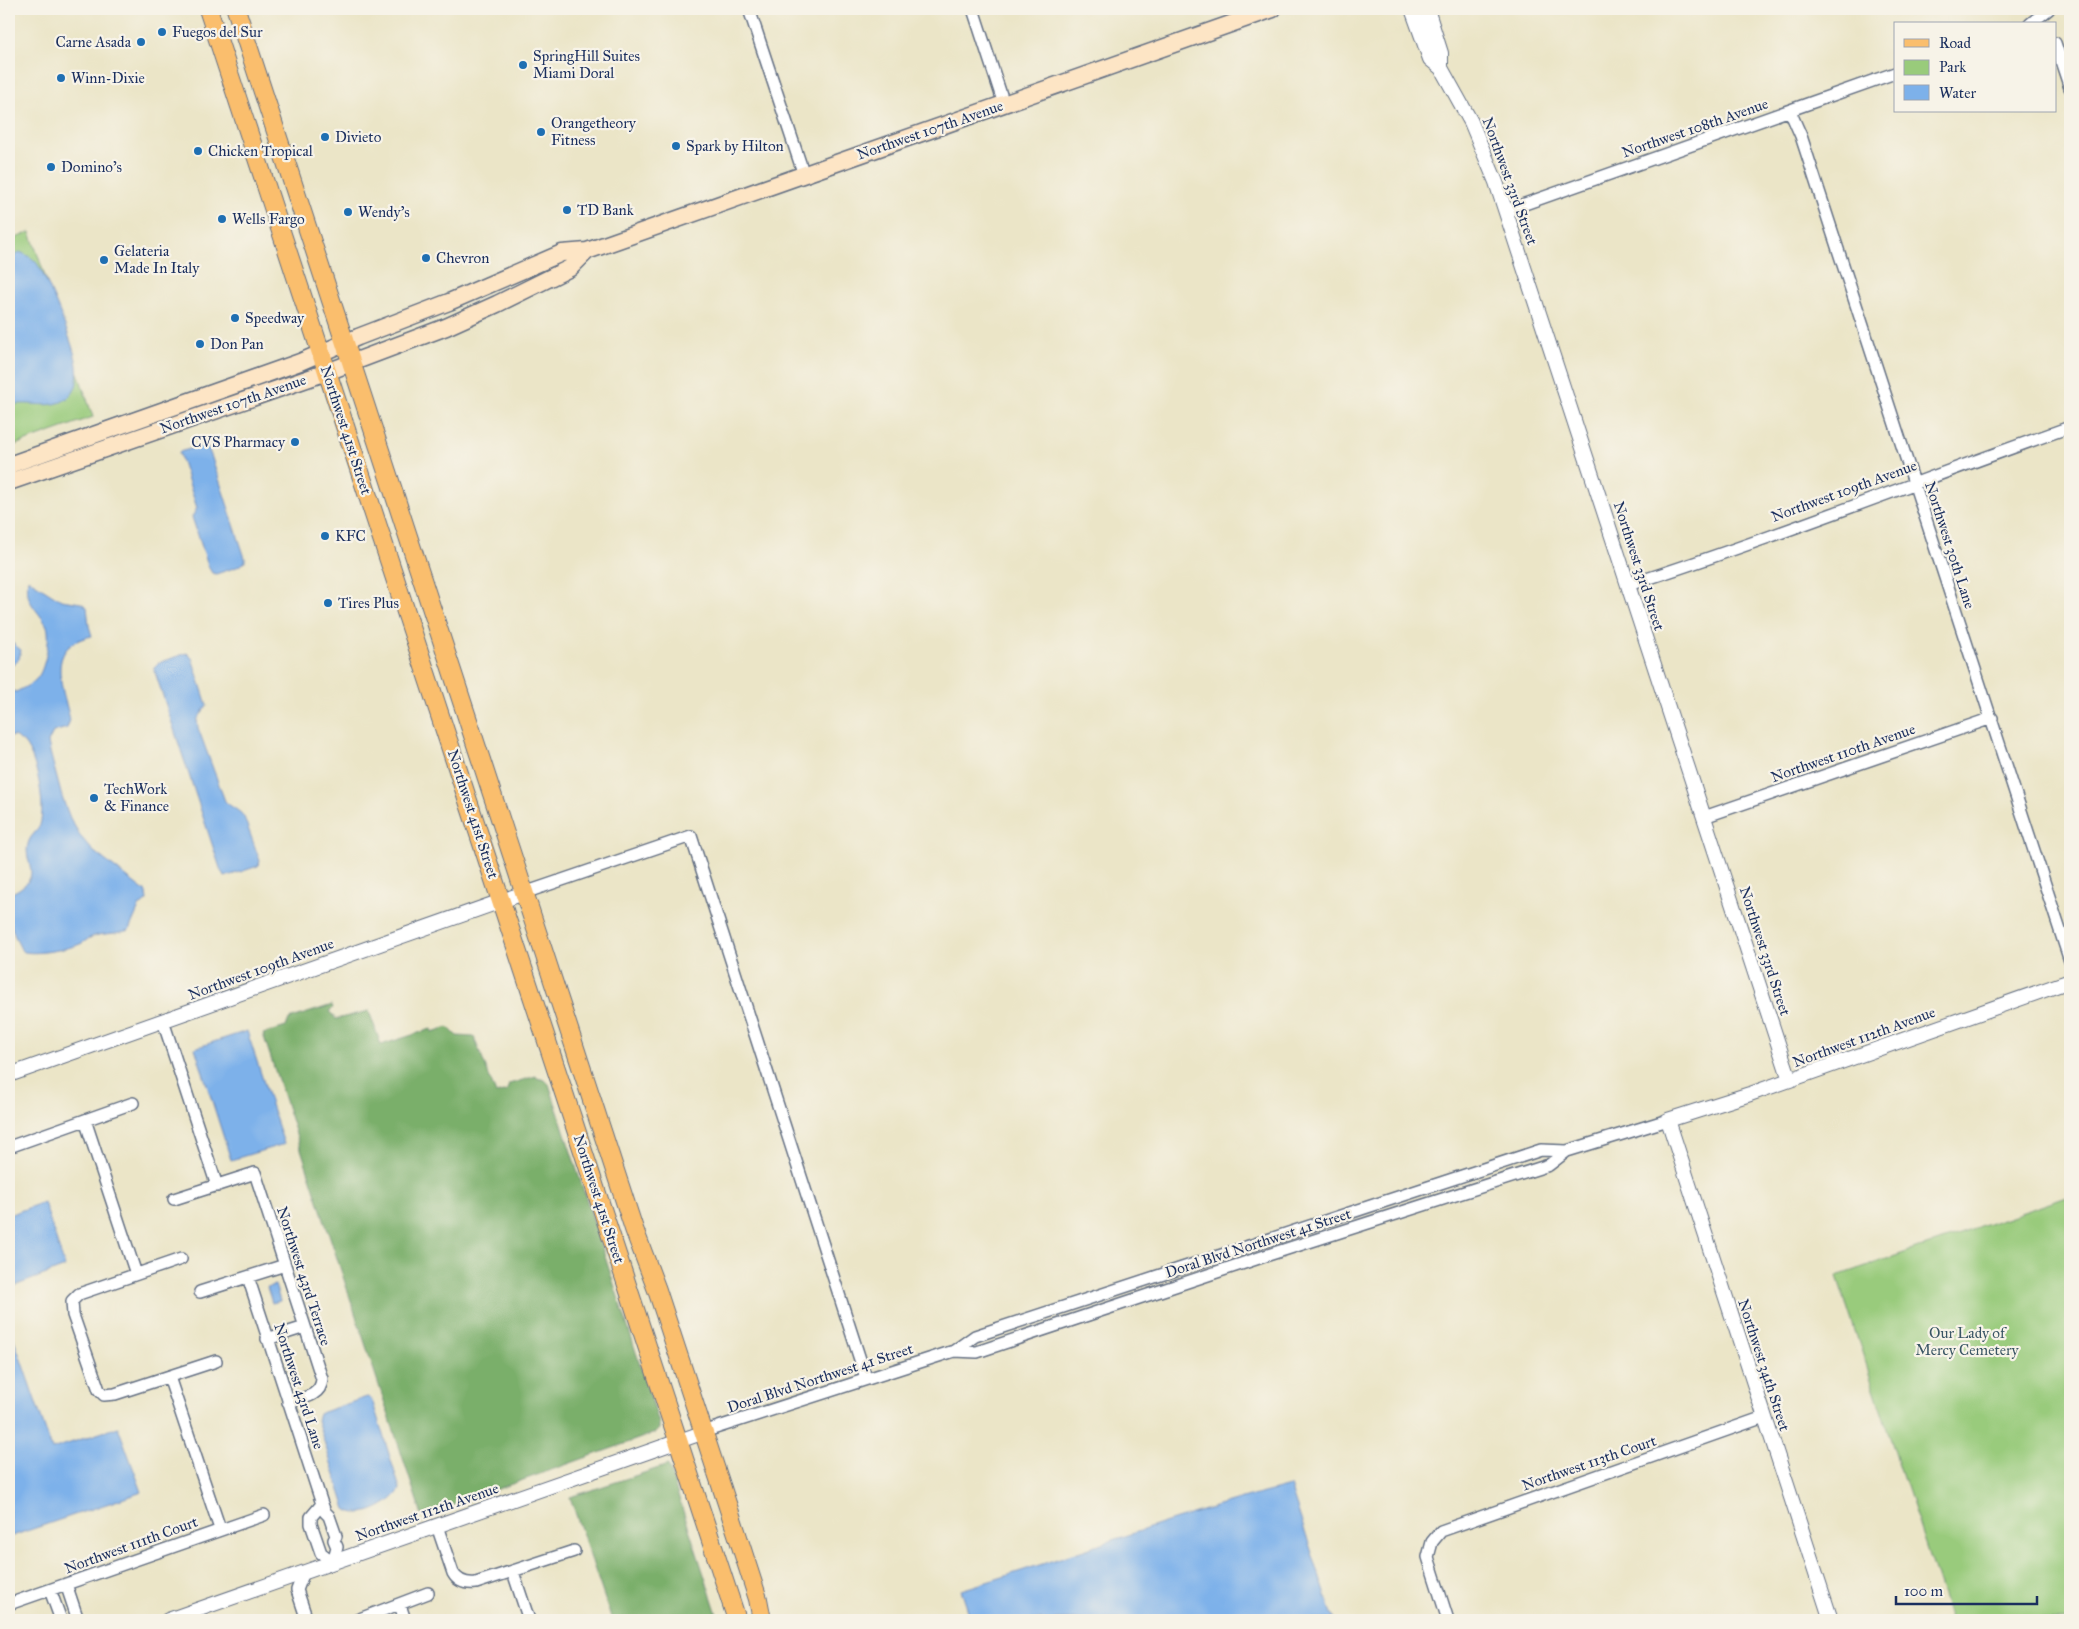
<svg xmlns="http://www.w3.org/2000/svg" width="2079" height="1629" font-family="'IM FELL Great Primer',serif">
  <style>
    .green { fill: #99cb7b; stroke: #5a7d6c }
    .forest { fill: #7aaf6b; stroke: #4a6f64 }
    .water { fill: #7db1ea; stroke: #4c70a4 }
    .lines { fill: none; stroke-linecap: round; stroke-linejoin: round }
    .minor-casing { stroke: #646f83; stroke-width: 14 }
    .tertiary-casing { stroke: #646f83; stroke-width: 16 }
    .secondary-casing { stroke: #646f83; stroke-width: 19 }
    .primary-casing { stroke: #646f83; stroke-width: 20 }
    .minor { stroke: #fff; stroke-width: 11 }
    .tertiary { stroke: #fff; stroke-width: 14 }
    .secondary { stroke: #fde5c5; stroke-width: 16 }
    .primary { stroke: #fabe6d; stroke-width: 18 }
    .poi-dot { fill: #1f6fb2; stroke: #f7f3e8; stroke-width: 2 }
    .labels { text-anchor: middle; stroke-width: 4.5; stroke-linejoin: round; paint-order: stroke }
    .poi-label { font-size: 15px; fill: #1b2f5e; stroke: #f7f3e8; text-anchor: start }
    .street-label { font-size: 15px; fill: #1b2f5e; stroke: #f7f3e8 }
    .park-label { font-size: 15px; fill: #3a5665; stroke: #f7f3e8 }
  </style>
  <rect width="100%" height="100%" fill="#f7f3e8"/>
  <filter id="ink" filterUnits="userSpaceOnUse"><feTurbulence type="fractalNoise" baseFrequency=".02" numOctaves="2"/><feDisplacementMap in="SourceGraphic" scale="10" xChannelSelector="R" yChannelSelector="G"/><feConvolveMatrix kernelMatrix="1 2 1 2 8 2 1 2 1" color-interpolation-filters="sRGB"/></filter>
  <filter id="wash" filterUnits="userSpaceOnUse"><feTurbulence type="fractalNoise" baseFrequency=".0096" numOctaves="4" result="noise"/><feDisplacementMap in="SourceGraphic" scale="20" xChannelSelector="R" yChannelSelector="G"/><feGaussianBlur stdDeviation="1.12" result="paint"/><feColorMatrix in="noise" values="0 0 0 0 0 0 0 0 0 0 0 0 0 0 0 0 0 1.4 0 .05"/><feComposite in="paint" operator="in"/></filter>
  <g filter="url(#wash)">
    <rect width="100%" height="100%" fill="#ebe5c7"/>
    <!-- green -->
    <path class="green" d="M30 232 93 417 9 447V241Z
      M2070 1196V1620H1950L1837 1276Z"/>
    <!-- forest -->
    <path class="forest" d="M332 1005 333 1008 329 1011 336 1019 369 1011 381 1045 431 1029 432 1032 448 1027 457 1036 474 1037 496 1094 507 1091 509 1084 536 1076 537 1078 545 1080 549 1084 659 1423V1429L655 1433 422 1516 263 1034 286 1027 289 1019Z
      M668 1465 719 1620H612L570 1497Z"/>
    <!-- water -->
    <path class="water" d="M20 252C26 255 31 257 36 262 46 275 76 349 77 366 78 376 78 388 71 395 54 413 30 399 9 406V260Z
      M205 445 208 448 212 458 245 558V562L237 567 216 574 212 573 209 568 192 517 197 508 179 452Z
      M28 579 61 600 81 603 87 607 89 626 92 636C43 646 63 687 70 720L67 728 53 732 48 742 50 752 62 797 70 818 81 837 93 851 146 892 147 900 139 907 129 930C117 934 105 933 94 936 88 938 85 942 80 944 69 949 32 956 22 951 13 934 4 912 12 893 48 875 20 863 29 841 31 835 38 831 40 825 46 806 37 758 24 743 21 740 17 738 14 736L9 737V690L16 692C23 688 33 684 38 677 45 668 52 634 46 624 34 605 25 603 28 579Z
      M11 642 21 650 19 659 13 665 9 663V643Z
      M187 653 192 658 207 705 197 720 198 728 225 801C230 807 240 810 244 817L260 861 258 866 225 877 221 871 154 669 158 663Z
      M247 1031 284 1144 231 1160 195 1048Z
      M44 1202 65 1267 9 1288V1215Z
      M275 1285 280 1301 272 1303 267 1287Z
      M9 1325 52 1449 118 1427 142 1492 9 1537Z
      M367 1397 370 1398 373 1403 400 1489C393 1504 360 1521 346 1509L317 1420 319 1414 323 1412Z
      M1290 1486 1334 1620H971L961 1590C1071 1557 1178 1514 1290 1486Z"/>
  </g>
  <g filter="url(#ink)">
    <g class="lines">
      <!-- minor casing -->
      <g class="minor-casing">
        <path id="minor" d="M749 9 804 175
          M973 9 1004 104
          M2030 24 2049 9
          M2055 43 2070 88
          M1790 111 1801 136 2070 961
          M1505 211 1895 73
          M1628 585C1777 537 1923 479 2070 427
          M1704 817 1992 718
          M524 893 691 836 866 1378
          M163 1021 217 1186
          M85 1120 136 1274
          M9 1147 133 1103
          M174 1199 255 1173 322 1379C321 1397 302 1398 288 1402
          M181 1259 79 1294 72 1301 73 1315 99 1390 104 1395 115 1394 216 1361
          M248 1277 322 1504 325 1512 329 1516 336 1536 334 1540 337 1547 333 1562 321 1553 311 1524V1517L322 1504
          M200 1292 285 1265
          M267 1339 305 1327
          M954 1351 977 1352 1268 1255 1549 1165 1567 1151
          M169 1377 220 1529
          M697 1434 954 1351 975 1336 1541 1150 1567 1151 1668 1120
          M437 1526 453 1573C458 1582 466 1584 476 1583L574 1551
          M304 1572 297 1590 307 1620
          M513 1572 529 1620
          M66 1584 78 1620
          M50 1590 61 1620
          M9 1604 264 1515
          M400 1605 405 1620
          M357 1620 428 1593
          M1448 1620 1428 1557 1432 1542 1441 1531 1764 1417"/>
      </g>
      <!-- tertiary casing -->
      <g class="tertiary-casing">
        <path id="tertiary" d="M1412 9 1430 59 1441 68 1471 122 1496 182 1790 1080
          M1427 9 1441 53V68
          M9 1075 524 893
          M168 1620 696 1435
          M1831 1620 1668 1120 1750 1094 2070 981"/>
      </g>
      <!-- secondary casing -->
      <g class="secondary-casing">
        <path id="secondary" d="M9 465 300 362 358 337 449 302 562 253 587 251 1273 9
          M9 482 327 372 446 327 497 304 570 268 587 251"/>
      </g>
      <!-- primary casing -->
      <g class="primary-casing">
        <path id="primary" d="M208 9 737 1620
          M236 9 634 1229 657 1290 738 1537 758 1599 762 1620"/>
      </g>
      <!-- minor -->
      <use href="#minor" class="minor"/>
      <!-- tertiary -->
      <use href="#tertiary" class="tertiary"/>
      <!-- secondary -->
      <use href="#secondary" class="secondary"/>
      <!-- primary -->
      <use href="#primary" class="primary"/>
    </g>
  </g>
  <!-- markers -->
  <g class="poi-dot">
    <circle cx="162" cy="32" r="5"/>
    <circle cx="141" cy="42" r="5"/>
    <circle cx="523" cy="65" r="5"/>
    <circle cx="61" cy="78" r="5"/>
    <circle cx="541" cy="132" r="5"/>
    <circle cx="325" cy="137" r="5"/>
    <circle cx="676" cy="146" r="5"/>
    <circle cx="198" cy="151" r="5"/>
    <circle cx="51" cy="167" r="5"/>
    <circle cx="567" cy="210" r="5"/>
    <circle cx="348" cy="212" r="5"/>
    <circle cx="222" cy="219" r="5"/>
    <circle cx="426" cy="258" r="5"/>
    <circle cx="104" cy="260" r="5"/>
    <circle cx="235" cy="318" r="5"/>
    <circle cx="200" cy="344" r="5"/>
    <circle cx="295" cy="442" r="5"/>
    <circle cx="325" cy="536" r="5"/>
    <circle cx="328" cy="603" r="5"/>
    <circle cx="94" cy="798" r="5"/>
  </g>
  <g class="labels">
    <!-- poi labels -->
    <g class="poi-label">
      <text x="172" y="37">Fuegos del Sur</text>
      <text x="131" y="47" text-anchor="end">Carne Asada</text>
      <text x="533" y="61">SpringHill Suites<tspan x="533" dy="17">Miami Doral</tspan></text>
      <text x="71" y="83">Winn-Dixie</text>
      <text x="551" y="128">Orangetheory<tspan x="551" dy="17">Fitness</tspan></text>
      <text x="335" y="142">Divieto</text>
      <text x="686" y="151">Spark by Hilton</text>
      <text x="208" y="156">Chicken Tropical</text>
      <text x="61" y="172">Domino's</text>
      <text x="577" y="215">TD Bank</text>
      <text x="358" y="217">Wendy's</text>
      <text x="232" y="224">Wells Fargo</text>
      <text x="114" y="256">Gelateria<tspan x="114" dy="17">Made In Italy</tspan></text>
      <text x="436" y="263">Chevron</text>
      <text x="245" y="323">Speedway</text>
      <text x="210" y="349">Don Pan</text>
      <text x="285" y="447" text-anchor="end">CVS Pharmacy</text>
      <text x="335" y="541">KFC</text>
      <text x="338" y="608">Tires Plus</text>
      <text x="104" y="794">TechWork<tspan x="104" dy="17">&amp; Finance</tspan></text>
    </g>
    <!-- street labels -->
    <g class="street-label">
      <text transform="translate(1695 128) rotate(-19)" y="5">Northwest 108th Avenue</text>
      <text transform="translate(930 130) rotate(-19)" y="5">Northwest 107th Avenue</text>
      <text transform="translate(1510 181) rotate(70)" y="5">Northwest 33rd Street</text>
      <text transform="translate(233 404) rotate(-19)" y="5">Northwest 107th Avenue</text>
      <text transform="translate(346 430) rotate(72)" y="5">Northwest 41st Street</text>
      <text transform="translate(1844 491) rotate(-20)" y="5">Northwest 109th Avenue</text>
      <text transform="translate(1950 545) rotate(72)" y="5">Northwest 30th Lane</text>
      <text transform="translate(1639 566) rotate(72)" y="5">Northwest 33rd Street</text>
      <text transform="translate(1843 753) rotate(-19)" y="5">Northwest 110th Avenue</text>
      <text transform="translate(473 814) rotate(72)" y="5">Northwest 41st Street</text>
      <text transform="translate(1765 951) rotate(72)" y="5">Northwest 33rd Street</text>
      <text transform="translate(261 969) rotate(-20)" y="5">Northwest 109th Avenue</text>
      <text transform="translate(1864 1037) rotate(-20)" y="5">Northwest 112th Avenue</text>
      <text transform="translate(599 1199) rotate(72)" y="5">Northwest 41st Street</text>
      <text transform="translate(1258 1243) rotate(-18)" y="5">Doral Blvd Northwest 41 Street</text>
      <text transform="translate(304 1276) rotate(72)" y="5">Northwest 43rd Terrace</text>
      <text transform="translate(1764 1365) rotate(72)" y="5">Northwest 34th Street</text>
      <text transform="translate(820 1378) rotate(-18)" y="5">Doral Blvd Northwest 41 Street</text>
      <text transform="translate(299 1386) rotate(72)" y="5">Northwest 43rd Lane</text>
      <text transform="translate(1589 1463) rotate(-19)" y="5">Northwest 113th Court</text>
      <text transform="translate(427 1512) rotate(-19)" y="5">Northwest 112th Avenue</text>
      <text transform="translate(131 1545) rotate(-20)" y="5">Northwest 111th Court</text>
    </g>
    <!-- park labels -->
    <g class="park-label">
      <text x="1967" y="1338">Our Lady of<tspan x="1967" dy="17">Mercy Cemetery</tspan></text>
    </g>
  </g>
  <!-- margin -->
  <rect width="2079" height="1629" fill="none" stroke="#f7f3e8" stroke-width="30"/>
  <!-- legend -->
  <rect x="1894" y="22" width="162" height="90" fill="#f7f3e8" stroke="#9fa5b1"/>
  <rect x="1904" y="39" width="25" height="8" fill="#fabe6d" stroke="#9fa5b1"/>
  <text x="1939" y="48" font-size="15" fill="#1b2f5e">Road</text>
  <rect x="1904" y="60" width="25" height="15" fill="#99cb7b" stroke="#9fa5b1"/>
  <text x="1939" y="72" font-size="15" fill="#1b2f5e">Park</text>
  <rect x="1904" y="85" width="25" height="15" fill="#7db1ea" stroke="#9fa5b1"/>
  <text x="1939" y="98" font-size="15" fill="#1b2f5e">Water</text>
  <!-- scale -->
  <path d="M1896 1596v8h141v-8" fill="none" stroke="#1b2f5e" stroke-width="2.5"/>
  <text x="1904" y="1596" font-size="15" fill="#1b2f5e" stroke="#f7f3e8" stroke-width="4" paint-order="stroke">100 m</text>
</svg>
